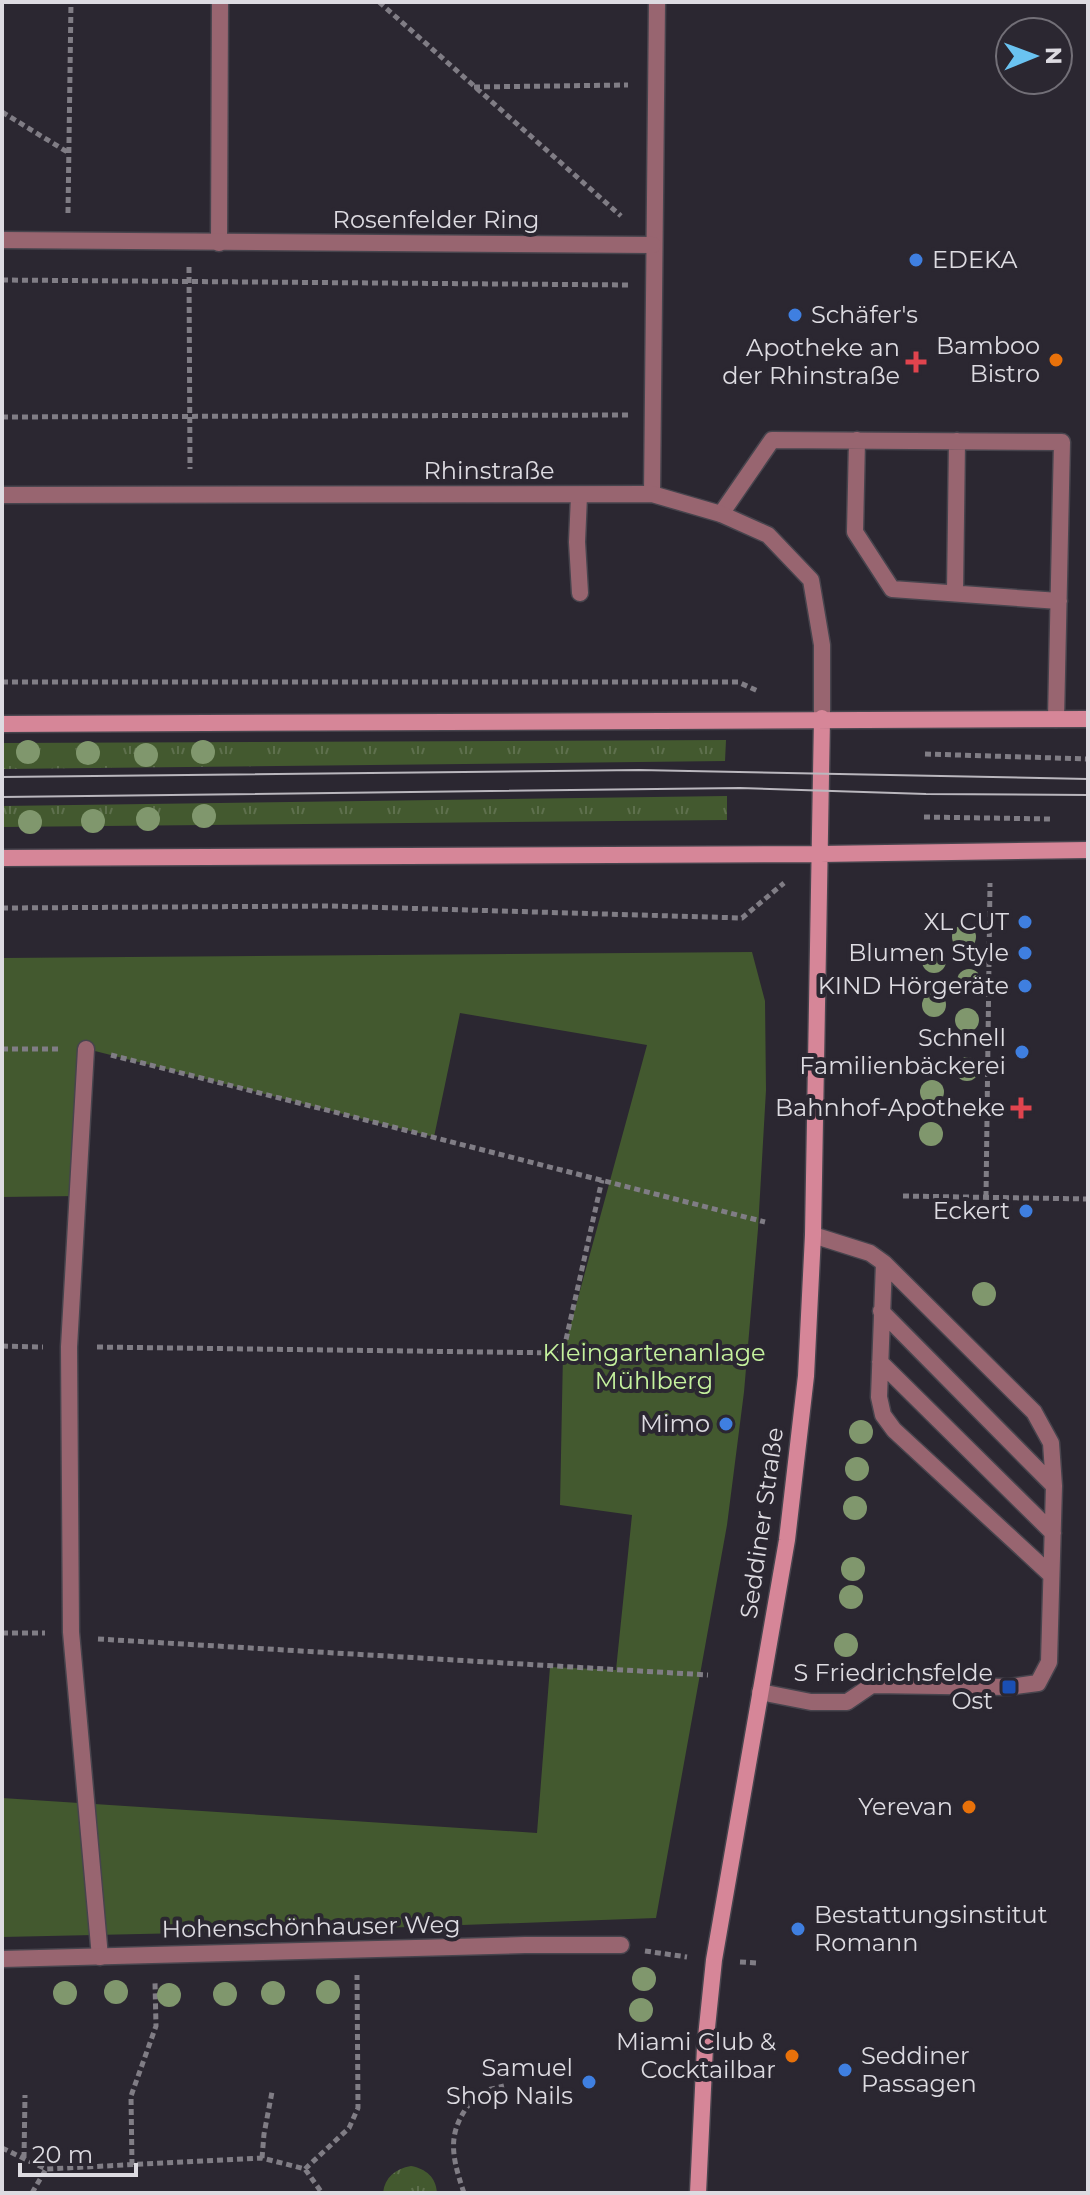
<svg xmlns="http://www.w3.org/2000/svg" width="1090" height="2195" font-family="Montserrat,sans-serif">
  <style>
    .grass { fill: url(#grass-tufts) }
    .garden { fill: #43592f }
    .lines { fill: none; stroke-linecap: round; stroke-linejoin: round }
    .lane-casing { stroke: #47444d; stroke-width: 19 }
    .street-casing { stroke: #47444d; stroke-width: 19 }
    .secondary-casing { stroke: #47444d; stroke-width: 19 }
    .path { stroke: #807d85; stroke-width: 5; stroke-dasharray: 6 4; stroke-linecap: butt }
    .lane { stroke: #986570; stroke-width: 16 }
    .street { stroke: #986570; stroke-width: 16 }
    .secondary { stroke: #d68698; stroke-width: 16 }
    .tram { stroke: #bab7be; stroke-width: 2 }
    .tree { fill: #80976d }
    .shop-dot { fill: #3f7fe0; stroke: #2b2731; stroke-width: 3 }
    .food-dot { fill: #e8710a; stroke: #2b2731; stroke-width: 3 }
    .health-dot { fill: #e0444e; stroke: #2b2731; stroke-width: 3 }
    .transit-dot { fill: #1a4fb4; stroke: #2b2731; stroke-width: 3 }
    .labels { text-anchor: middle; stroke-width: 8; stroke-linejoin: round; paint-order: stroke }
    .street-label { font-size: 24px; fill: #dddbe1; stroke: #2b2731 }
    .poi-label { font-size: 24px; fill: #dddbe1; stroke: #2b2731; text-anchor: end }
    .park-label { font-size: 24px; fill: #c5f29e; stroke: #2b2731 }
  </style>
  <defs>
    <pattern id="grass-tufts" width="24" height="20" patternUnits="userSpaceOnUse" patternTransform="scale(2)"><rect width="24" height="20" fill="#43592f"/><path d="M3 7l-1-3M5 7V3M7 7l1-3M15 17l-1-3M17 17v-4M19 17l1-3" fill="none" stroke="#5e704d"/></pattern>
  </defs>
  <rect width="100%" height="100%" fill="#2b2731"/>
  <!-- grass -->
  <path class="grass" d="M726 740 725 761 2 769V743Z
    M727 796V820L2 827V806Z
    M411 2166C426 2169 436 2177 437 2193H383C385 2177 395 2169 411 2166Z"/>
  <!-- garden -->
  <path class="garden" d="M752 952 765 1001 766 1090 758 1229 744 1392 727 1525 656 1918 326 1930 2 1937V1798L537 1833 550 1667 616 1670 632 1515 560 1505 563 1353 647 1045 460 1013 434 1137 87 1049 78 1196 2 1197V958Z"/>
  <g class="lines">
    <!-- lane casing -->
    <g class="lane-casing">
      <path id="lane" d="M219 243 220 2
        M857 440 855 532 892 589 1059 601
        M652 494 657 2
        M579 496 577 542 580 593
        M721 514 772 440 1062 442 1056 719
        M955 593 957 441
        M86 1049 69 1347 71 1632 100 1957
        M884 1263 879 1397 883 1415 894 1430 1050 1574
        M881 1311 1054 1486
        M880 1362 1053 1533
        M760 1692 811 1702H847L872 1685 1009 1687 1038 1683 1049 1662 1054 1486 1051 1443 1034 1412 884 1263 870 1253 813 1235"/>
    </g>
    <!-- street casing -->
    <g class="street-casing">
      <path id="street" d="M2 240 653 245
        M2 495 652 494 721 514 768 535 811 580 822 645V718
        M2 1959 525 1945H621"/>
    </g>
    <!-- secondary casing -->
    <g class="secondary-casing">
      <path id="secondary" d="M2 724 1088 719
        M2 858 820 854 1088 850
        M698 2193 705 2047 714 1960 787 1540 806 1376 813 1235 822 718"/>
    </g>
    <!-- path -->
    <path class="path" d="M379 2 621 216
      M474 87 628 85
      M2 112 69 153
      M68 213 71 2
      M189 267 190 469
      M2 280 629 285
      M2 417 628 415
      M2 682H738L758 691
      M925 754 1088 759
      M924 817 1051 819
      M2 908 330 906 742 918 784 883
      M2 1049H58
      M111 1055 765 1222
      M903 1196 1088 1199
      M986 1197 990 883
      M2 1346 43 1347
      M97 1347 563 1353 602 1180
      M2 1633H45
      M98 1639 708 1675
      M645 1951 687 1957
      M740 1962 757 1963
      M2 2148 46 2169 262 2158 305 2169 322 2193
      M24 2158 25 2095
      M262 2158 264 2134 272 2092
      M132 2165 131 2096 156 2026 155 1982
      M305 2169 349 2128 358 2108 357 1975
      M32 2193 46 2169
      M464 2193C449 2149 447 2128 479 2092L504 2086"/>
    <!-- lane -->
    <use href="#lane" class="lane"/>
    <!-- street -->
    <use href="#street" class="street"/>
    <!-- secondary -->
    <use href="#secondary" class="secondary"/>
    <!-- tram -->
    <path class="tram" d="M2 777 639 770 1088 779
      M2 797 740 788 926 794 1088 795"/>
  </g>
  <!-- trees -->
  <g class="tree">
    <circle cx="28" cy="752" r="12"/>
    <circle cx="203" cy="752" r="12"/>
    <circle cx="88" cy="753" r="12"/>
    <circle cx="146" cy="755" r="12"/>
    <circle cx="204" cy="816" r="12"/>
    <circle cx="148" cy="819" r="12"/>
    <circle cx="93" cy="821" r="12"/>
    <circle cx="30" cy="822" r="12"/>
    <circle cx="964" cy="937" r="12"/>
    <circle cx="934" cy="961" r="12"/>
    <circle cx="969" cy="981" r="12"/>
    <circle cx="934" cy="1005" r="12"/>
    <circle cx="967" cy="1020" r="12"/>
    <circle cx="967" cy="1069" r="12"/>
    <circle cx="932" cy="1092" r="12"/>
    <circle cx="931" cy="1134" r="12"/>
    <circle cx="984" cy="1294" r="12"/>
    <circle cx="861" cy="1432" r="12"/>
    <circle cx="857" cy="1469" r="12"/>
    <circle cx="855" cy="1508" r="12"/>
    <circle cx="853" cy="1569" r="12"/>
    <circle cx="851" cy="1597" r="12"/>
    <circle cx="846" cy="1645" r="12"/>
    <circle cx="644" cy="1979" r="12"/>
    <circle cx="116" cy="1992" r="12"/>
    <circle cx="328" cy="1992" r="12"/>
    <circle cx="65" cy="1993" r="12"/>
    <circle cx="273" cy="1993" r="12"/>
    <circle cx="225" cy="1994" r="12"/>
    <circle cx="169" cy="1995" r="12"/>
    <circle cx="641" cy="2010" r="12"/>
  </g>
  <!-- markers -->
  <g class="shop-dot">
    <circle cx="916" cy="260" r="8"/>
    <circle cx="795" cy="315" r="8"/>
    <circle cx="1025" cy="922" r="8"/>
    <circle cx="1025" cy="953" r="8"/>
    <circle cx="1025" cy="986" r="8"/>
    <circle cx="1022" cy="1052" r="8"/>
    <circle cx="1026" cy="1211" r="8"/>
    <circle cx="726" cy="1424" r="8"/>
    <circle cx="798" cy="1929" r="8"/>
    <circle cx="845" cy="2070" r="8"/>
    <circle cx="589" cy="2082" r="8"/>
  </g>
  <g class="food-dot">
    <circle cx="1056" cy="360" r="8"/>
    <circle cx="969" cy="1807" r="8"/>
    <circle cx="792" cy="2056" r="8"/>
  </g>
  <g class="health-dot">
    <path d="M912 350h8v8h8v8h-8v8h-8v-8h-8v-8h8z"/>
    <path d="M1017 1096h8v8h8v8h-8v8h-8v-8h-8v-8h8z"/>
  </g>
  <rect class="transit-dot" x="1001" y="1679" width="16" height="16" rx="4"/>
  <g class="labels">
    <!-- street labels -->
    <g class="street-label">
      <text x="436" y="228">Rosenfelder Ring</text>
      <text x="489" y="479">Rhinstraße</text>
      <text transform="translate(762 1523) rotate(-82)" y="8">Seddiner Straße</text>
      <text transform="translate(311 1927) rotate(-1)" y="8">Hohenschönhauser Weg</text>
    </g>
    <!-- poi labels -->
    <g class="poi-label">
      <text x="932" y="268" text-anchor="start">EDEKA</text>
      <text x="811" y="323" text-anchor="start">Schäfer's</text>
      <text x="1040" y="354">Bamboo<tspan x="1040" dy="28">Bistro</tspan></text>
      <text x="900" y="356">Apotheke an<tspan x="900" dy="28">der Rhinstraße</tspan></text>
      <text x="1009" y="930">XL CUT</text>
      <text x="1009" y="961">Blumen Style</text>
      <text x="1009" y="994">KIND Hörgeräte</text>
      <text x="1006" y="1046">Schnell<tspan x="1006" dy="28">Familienbäckerei</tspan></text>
      <text x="1005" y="1116">Bahnhof-Apotheke</text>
      <text x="1010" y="1219">Eckert</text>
      <text x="710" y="1432">Mimo</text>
      <text x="993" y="1681">S Friedrichsfelde<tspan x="993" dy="28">Ost</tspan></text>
      <text x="953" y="1815">Yerevan</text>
      <text x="814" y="1923" text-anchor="start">Bestattungsinstitut<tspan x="814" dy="28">Romann</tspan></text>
      <text x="776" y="2050">Miami Club &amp;<tspan x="776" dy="28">Cocktailbar</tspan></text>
      <text x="861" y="2064" text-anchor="start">Seddiner<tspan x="861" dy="28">Passagen</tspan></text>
      <text x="573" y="2076">Samuel<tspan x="573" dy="28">Shop Nails</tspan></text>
    </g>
    <!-- park labels -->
    <g class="park-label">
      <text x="654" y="1361">Kleingartenanlage<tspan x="654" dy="28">Mühlberg</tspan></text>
    </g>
  </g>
  <!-- border -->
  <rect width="1090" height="2195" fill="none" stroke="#dddbe1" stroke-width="8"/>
  <!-- north arrow -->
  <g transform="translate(1034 56) rotate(89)"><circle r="38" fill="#2b2731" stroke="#726f77" stroke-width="2"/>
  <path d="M0-6L14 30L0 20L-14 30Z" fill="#6ac3f1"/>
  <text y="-12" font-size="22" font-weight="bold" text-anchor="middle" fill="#dddbe1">N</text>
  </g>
  <!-- scale -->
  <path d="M20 2163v12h116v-12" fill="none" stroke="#dddbe1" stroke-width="4"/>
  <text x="32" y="2163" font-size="24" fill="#dddbe1" stroke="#2b2731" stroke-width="6" paint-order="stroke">20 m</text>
</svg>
